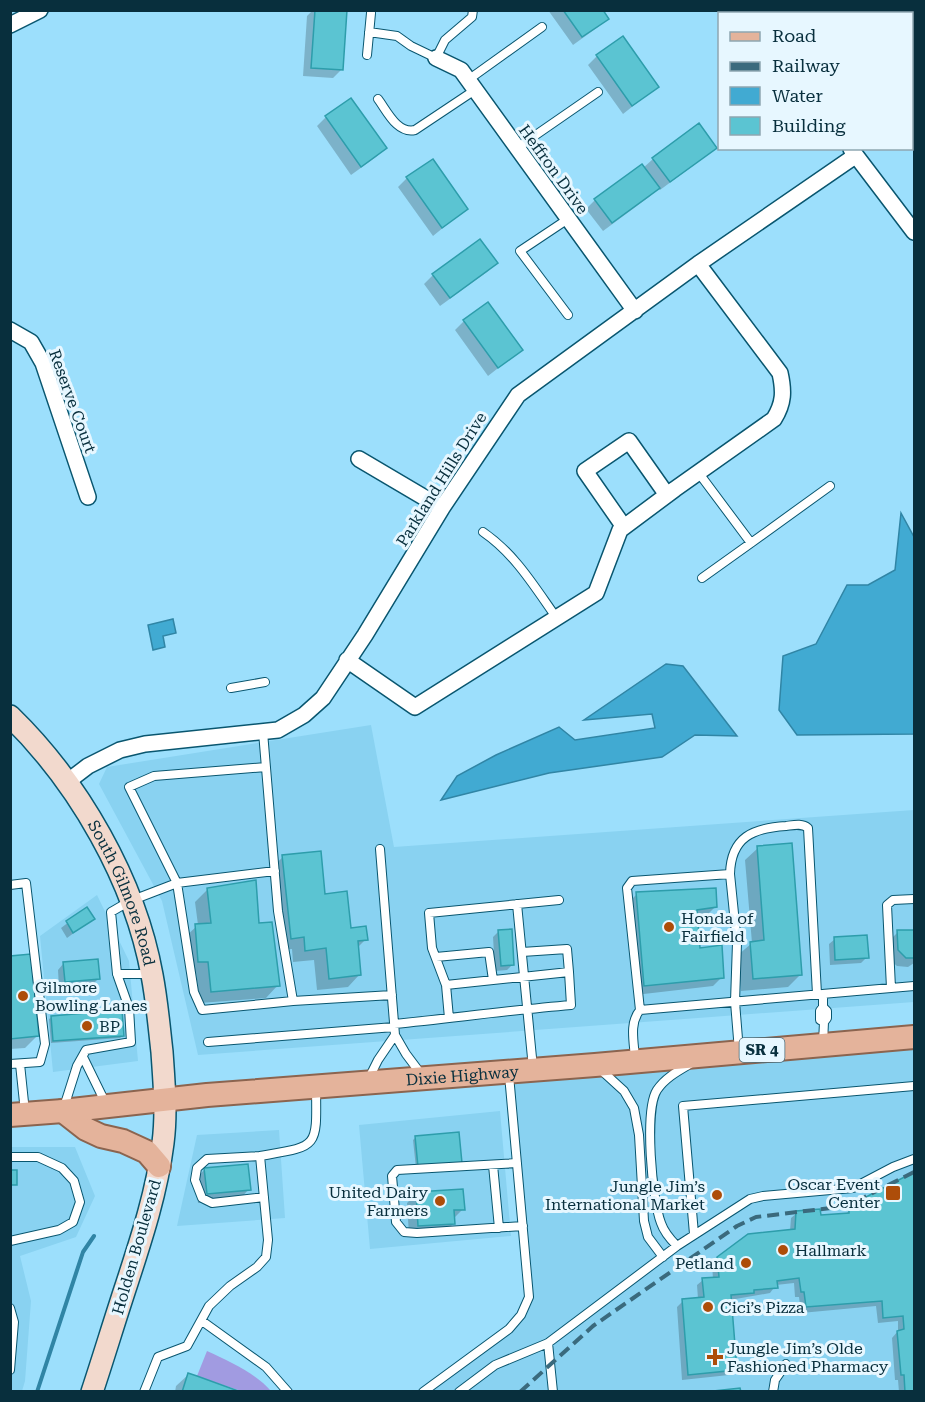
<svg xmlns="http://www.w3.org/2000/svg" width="925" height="1402" font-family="'Roboto Serif',serif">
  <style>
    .built { fill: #89d2f1 }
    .green { fill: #a19be1 }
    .water { fill: #41aad2; stroke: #3085a5; stroke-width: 1.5 }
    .shadow { fill: #0003 }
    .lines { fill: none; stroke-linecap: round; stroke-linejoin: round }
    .stream { stroke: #3085a5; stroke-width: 4 }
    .building { fill: #5bc4d2; stroke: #2d9dab; stroke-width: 1.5 }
    .lane-casing { stroke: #09566f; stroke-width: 10 }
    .street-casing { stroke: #09566f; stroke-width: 18 }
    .secondary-casing { stroke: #09566f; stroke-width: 24 }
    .primary-casing { stroke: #8b644f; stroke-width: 26 }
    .lane { stroke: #fff; stroke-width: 8 }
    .street { stroke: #fff; stroke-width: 15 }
    .secondary { stroke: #f2d9cd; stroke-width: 21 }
    .primary { stroke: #e4b39b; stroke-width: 22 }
    .rail { stroke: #3a6a7d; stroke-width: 4; stroke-dasharray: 12 6; stroke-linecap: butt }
    .poi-dot { fill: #ad4d09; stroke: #e7f7ff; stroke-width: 2 }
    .labels { text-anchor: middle; stroke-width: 6; stroke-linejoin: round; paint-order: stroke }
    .shield { fill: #e7f7ff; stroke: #4b6b77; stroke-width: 1.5 }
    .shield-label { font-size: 15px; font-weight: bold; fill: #082f3d }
    .street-label { font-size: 16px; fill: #082f3d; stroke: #e7f7ff }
    .poi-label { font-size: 16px; fill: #082f3d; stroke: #e7f7ff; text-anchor: start }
  </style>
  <rect width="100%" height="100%" fill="#9cdffc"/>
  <!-- built -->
  <path class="built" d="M371 725 394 847 914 810V1002L198 1055 162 901 99 784 107 767Z
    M97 895 129 961 138 1061 53 1072 40 936Z
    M914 1037V1391L423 1392 509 1329 529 1297 509 1071Z
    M500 1111 511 1236 370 1249 359 1125Z
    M279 1130 285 1218 177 1226 197 1135Z
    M11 1147H75L95 1196 76 1237 20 1256 31 1301 25 1381 22 1391 11 1392Z"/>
  <!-- green -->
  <path class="green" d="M207 1351C229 1361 255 1373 271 1391H241L197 1376Z"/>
  <!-- water -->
  <path class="water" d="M901 513 914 537V734L797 735 779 710 783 656 816 644 847 585H868L895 570Z
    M173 619 176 633 163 636 165 647 153 650 148 625Z
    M666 664 683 666 737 736 695 735 662 757 549 773 441 800 457 776 496 755 559 727 575 740 655 728 652 714 584 720Z"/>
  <!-- shadow -->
  <path class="shadow" d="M313 10H346L342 69 333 78 303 76 307 16Z
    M548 10H601L607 18 598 27 573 45Z
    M597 56 657 87 623 114 588 65Z
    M326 117 385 148 376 157 351 175 317 126Z
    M715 147 706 156 660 190 658 188 649 197 603 231 586 209 595 200 643 168 653 159Z
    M407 178 466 209 433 236 398 187Z
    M496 263 487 272 440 306 424 284 433 275Z
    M464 321 521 350 488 376 455 330Z
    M758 848 800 975 788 987 741 991 738 955 752 943 745 860Z
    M283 857 324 895 349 929 366 939 357 948 360 974 348 987 317 990 314 960 293 962 292 949 279 950 270 869Z
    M208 889 258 925 278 985 266 998 200 1003 196 973 187 974 184 938 198 925 195 902Z
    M637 894 716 906 707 915 696 917 698 949 722 977 713 986 635 995 628 903Z
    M86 909 93 919 67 938 61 928Z
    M499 931 513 964 507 970 495 971 493 937Z
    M914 931V963L908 967 897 966 890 960 889 941 898 932Z
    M835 939 867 957 861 963 830 965 829 944Z
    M10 958 37 1036 25 1048 10 1049Z
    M63 964 98 979 93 984 59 988 58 970Z
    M52 1017 123 1035 120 1038 51 1043 49 1019Z
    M457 1133 416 1168 413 1140 416 1137Z
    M205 1169 249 1189 240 1199 198 1203 196 1179Z
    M914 1174V1392H899L898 1380H895L892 1338 898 1331V1321L878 1323 876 1306 801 1313 799 1297H795L794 1283 776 1285 770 1293 730 1300 735 1369 729 1375 682 1380 677 1307 683 1301 698 1299 697 1285 703 1280 713 1279 712 1264 718 1258 790 1231 791 1218 797 1213 820 1216 845 1214 861 1201Z
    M416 1194 463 1209 453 1219 454 1223 445 1232 409 1235 407 1203Z
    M189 1374 237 1392H175L176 1386Z"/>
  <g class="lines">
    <!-- stream -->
    <path class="stream" d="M37 1392 83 1252 94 1236"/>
  </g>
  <!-- building -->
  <path class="building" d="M315 10H347L343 70 311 68Z
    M563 10H603L609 19 582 37Z
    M623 36 659 87 632 106 596 55Z
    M351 98 387 148 361 167 325 116Z
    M699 123 717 148 670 182 652 158Z
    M433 159 468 209 442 228 406 177Z
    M642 164 660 188 612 223 594 199Z
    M480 239 498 263 450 298 432 274Z
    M488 302 523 350 498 368 463 320Z
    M792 843 802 975 753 979 750 942 764 940 757 846Z
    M321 851 325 894 347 891 351 928 366 926 368 940 358 941 361 975 329 979 326 948 305 951 304 937 291 939 282 855Z
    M256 880 259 923 272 922 280 986 211 992 208 962H198L195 924 211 923 207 888Z
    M716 888 717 907 697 910 700 948 722 945 724 978 644 986 636 892Z
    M87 907 95 919 73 933 66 921Z
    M512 929 514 965 501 966 498 930Z
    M897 930H914V958H906L898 950Z
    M867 935 869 958 835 960 834 937Z
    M31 954 39 1036 10 1039V956Z
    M98 959 100 979 65 982 63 962Z
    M122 1010 124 1036 53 1041 51 1016Z
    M459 1132 462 1163 418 1167 415 1136Z
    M248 1164 251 1190 207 1194 204 1168Z
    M10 1170H17V1185H10Z
    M914 1172V1392H905L904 1375H901L897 1331 904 1329 903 1316 883 1318 882 1301 806 1307 804 1292H801L799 1278 777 1281 778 1288 754 1290V1293L731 1295 737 1370 688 1375 682 1299 704 1297 702 1278 719 1277 717 1257 748 1234 795 1229 796 1211 820 1209 821 1215 849 1213V1208L861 1202 860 1200Z
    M463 1189 465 1210H454L455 1224 418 1226 416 1192Z
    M188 1373 197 1376 241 1392H182Z
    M740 1388 741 1392H704Z"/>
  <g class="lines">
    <!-- lane casing -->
    <g class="lane-casing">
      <path id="lane" d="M369 32 397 36 411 46 436 58 445 40 472 17 473 10
        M367 55 371 13
        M468 80 542 27
        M378 99C387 111 397 134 415 130L475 90
        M517 148 598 92
        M568 315 520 251 568 219
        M698 472 751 543 830 486
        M483 532C515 554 534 586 556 617
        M702 578 751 543
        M231 688 265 682
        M263 732 278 911 293 1001 202 1010 194 992 177 883 129 787 154 776 266 767
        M380 849 395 1035 406 1054 421 1074
        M730 874C731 837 753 828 786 826 794 825 802 823 808 828L817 994
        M10 885 26 883 45 1044 40 1062 10 1064
        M517 904 533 1068
        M522 952 567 949 569 972
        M436 957 489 952 493 980
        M117 974H151
        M446 985 432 948 429 913 559 900
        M891 988 887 905 893 900 914 899
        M823 994V1007L827 1011V1018L824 1022 823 1043
        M293 1001 392 995
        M823 1007 820 1011V1020L824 1022
        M640 1010 627 888 632 881 730 874 737 943 735 1002 739 1051
        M394 1024C453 1018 512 1010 571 1005L569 972 446 985 449 1018
        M208 1042 394 1027
        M83 1057 106 1104
        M635 1058C634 1042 629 1023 640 1010L914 986
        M20 1064 25 1112
        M601 1070 624 1091 634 1108 639 1135 644 1221 648 1237 663 1257
        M368 1080 378 1060 395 1035
        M64 1107 77 1066 86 1050 131 1042 129 1008 117 974 111 912 130 901 177 883 275 871
        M260 1156 207 1159 197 1168 195 1180 202 1198 212 1203 264 1197
        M10 1157H38L62 1168 74 1181 80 1202 73 1222 59 1230 10 1241
        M517 1163 397 1170 392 1176 396 1222 404 1232 417 1233 523 1226
        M493 1165 499 1228
        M694 1234 683 1106 914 1086
        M677 1246C670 1239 664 1232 661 1223 652 1200 644 1110 657 1090 665 1078 678 1071 690 1064
        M10 1308 14 1322 10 1370
        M202 1321 266 1367 288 1392
        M548 1343 553 1392
        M144 1392 158 1357 187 1346 209 1306 230 1286 257 1267 266 1257 268 1240 260 1156C318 1146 317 1149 316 1090
        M423 1392 509 1329 521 1315 529 1297 509 1075
        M459 1392 495 1365 548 1343 677 1246 750 1199 763 1196 853 1188 893 1167 914 1159
        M773 1392 775 1380 786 1364"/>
    </g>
    <!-- street casing -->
    <g class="street-casing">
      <path id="street" d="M755 10 757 14
        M10 25 40 10
        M436 58 461 70 635 311
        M851 149 914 232
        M10 330 31 342 43 363 88 497
        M359 459 442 508
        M624 527 585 471 629 441 667 495
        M347 660 415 707 596 593 620 530 675 489 774 419C784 403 784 391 780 373L698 264
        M67 782 88 766 120 750 145 744 278 730 304 715 323 698 365 635 442 508 518 395 698 264 855 156"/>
    </g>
    <!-- secondary casing -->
    <g class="secondary-casing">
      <g id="secondary">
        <path id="s1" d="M10 716C79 783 135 881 152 975 157 1001 159 1026 162 1052 164 1082 167 1112 163 1143 157 1191 142 1237 127 1283 115 1319 104 1356 92 1392"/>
      </g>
    </g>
    <!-- primary casing -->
    <g class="primary-casing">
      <g id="primary">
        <path d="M63 1111 86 1129 101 1136 123 1141 147 1152 159 1166"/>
        <path id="s2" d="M10 1115 63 1111 207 1095 595 1065 914 1037"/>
      </g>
    </g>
    <!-- lane -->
    <use href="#lane" class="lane"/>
    <!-- street -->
    <use href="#street" class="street"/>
    <!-- secondary -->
    <use href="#secondary" class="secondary"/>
    <!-- primary -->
    <use href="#primary" class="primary"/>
    <!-- rail -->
    <path class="rail" d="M520 1392 593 1326 737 1226 756 1217 847 1206 914 1172"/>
  </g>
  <!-- markers -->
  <g class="poi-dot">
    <circle cx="669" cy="927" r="6"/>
    <circle cx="23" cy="996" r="6"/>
    <circle cx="87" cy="1026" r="6"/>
    <rect x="885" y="1185" width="16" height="16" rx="3"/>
    <circle cx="717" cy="1195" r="6"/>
    <circle cx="440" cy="1201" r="6"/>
    <circle cx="783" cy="1250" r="6"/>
    <circle cx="746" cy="1263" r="6"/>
    <circle cx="708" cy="1307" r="6"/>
    <path d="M712 1348h6v6h6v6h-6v6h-6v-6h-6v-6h6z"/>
  </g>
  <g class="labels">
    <!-- shield labels -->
    <rect class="shield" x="739.5" y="1038" width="45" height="24" rx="4.5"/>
    <g class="shield-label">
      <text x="762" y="1055">SR 4</text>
    </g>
    <!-- street labels -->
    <g class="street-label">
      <text transform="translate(554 169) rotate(54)" y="6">Heffron Drive</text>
      <text transform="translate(73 401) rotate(70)" y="6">Reserve Court</text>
      <text transform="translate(441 479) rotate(-58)" y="6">Parkland Hills Drive</text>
      <text dy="6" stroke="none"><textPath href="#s1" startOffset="212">South Gilmore Road</textPath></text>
      <text dy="6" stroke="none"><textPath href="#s2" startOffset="454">Dixie Highway</textPath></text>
      <text transform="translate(136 1247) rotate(-74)" y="6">Holden Boulevard</text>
    </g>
    <!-- poi labels -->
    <g class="poi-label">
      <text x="681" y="924">Honda of<tspan x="681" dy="18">Fairfield</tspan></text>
      <text x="35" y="993">Gilmore<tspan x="35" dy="18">Bowling Lanes</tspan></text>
      <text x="99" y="1032">BP</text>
      <text x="880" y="1190" text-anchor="end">Oscar Event<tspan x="880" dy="18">Center</tspan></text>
      <text x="705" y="1192" text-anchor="end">Jungle Jim’s<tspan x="705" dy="18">International Market</tspan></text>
      <text x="428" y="1198" text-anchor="end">United Dairy<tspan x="428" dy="18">Farmers</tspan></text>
      <text x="795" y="1256">Hallmark</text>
      <text x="734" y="1269" text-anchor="end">Petland</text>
      <text x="720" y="1313">Cici’s Pizza</text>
      <text x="727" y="1354">Jungle Jim’s Olde<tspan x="727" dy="18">Fashioned Pharmacy</tspan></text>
    </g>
  </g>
  <!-- border -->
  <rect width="925" height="1402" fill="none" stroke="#082f3d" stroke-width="24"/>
  <!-- legend -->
  <rect x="718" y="12" width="195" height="138" fill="#e7f7ff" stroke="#8ea7b1" stroke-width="1.5"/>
  <rect x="730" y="32" width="30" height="9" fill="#e4b39b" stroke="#8ea7b1" stroke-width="1.5"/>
  <text x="772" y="42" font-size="18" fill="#082f3d">Road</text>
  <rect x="730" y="62" width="30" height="9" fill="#3a6a7d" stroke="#8ea7b1" stroke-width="1.5"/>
  <text x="772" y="72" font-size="18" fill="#082f3d">Railway</text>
  <rect x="730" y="87" width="30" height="18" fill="#41aad2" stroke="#8ea7b1" stroke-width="1.5"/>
  <text x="772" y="102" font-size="18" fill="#082f3d">Water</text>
  <rect x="730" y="117" width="30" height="18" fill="#5bc4d2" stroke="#8ea7b1" stroke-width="1.5"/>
  <text x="772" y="132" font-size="18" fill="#082f3d">Building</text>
</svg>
